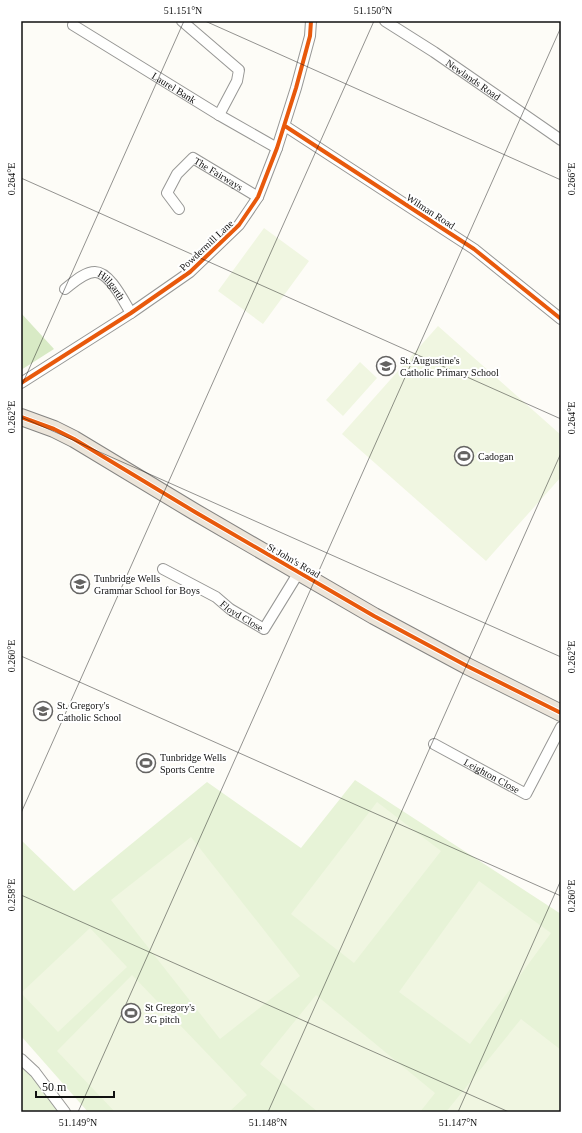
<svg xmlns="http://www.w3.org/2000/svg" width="582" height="1133" font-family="'Times New Roman',serif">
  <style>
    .green { fill: #e7f3d7 }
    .forest { fill: #d8eac5 }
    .pitch { fill: #f0f6e1 }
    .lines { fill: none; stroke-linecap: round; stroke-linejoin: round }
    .minor-casing { stroke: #979795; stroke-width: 12 }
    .trunk-casing { stroke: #858482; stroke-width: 18 }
    .minor { stroke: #fffffe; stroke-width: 10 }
    .trunk { stroke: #ece5da; stroke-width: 16 }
    .cycleway-casing { stroke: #fff; stroke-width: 6 }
    .cycleway { stroke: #e8590c; stroke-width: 4 }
    .ticks { fill: none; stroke: #111; stroke-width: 1; stroke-opacity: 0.45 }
    .labels { text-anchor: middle; stroke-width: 4; stroke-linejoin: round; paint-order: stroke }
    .street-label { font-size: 10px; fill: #111; stroke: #fff }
    .poi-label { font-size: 10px; fill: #111; stroke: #fff; text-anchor: start }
    .neatline { fill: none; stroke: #111; stroke-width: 1.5 }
    .ticks-label { font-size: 10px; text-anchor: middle; fill: #111 }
  </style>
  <rect width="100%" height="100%" fill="#fdfcf7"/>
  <!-- green -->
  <path class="green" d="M355 780 561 914V1112H88L21 1036V840L74 891 207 782 301 848Z
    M21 1062 62 1112H21Z"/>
  <!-- forest -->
  <path class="forest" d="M21 313 54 349 21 370Z"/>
  <!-- pitch -->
  <path class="pitch" d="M264 228 309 261 263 324 218 291Z
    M438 326 561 435V477L486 561 342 434Z
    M360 362 377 378 343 416 326 400Z
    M377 802 441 851 354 963 291 914Z
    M191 837 300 976 220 1039 111 900Z
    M479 881 551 933 470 1044 399 992Z
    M90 928 127 967 58 1032 21 993Z
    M132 975 247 1095 229 1112H115L57 1051Z
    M316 995 435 1093 420 1112H318L260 1064Z
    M521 1019 561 1050V1112H446Z"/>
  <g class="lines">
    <!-- minor casing -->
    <g class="minor-casing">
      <g id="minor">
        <path d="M182 21 239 70 237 81 219 115"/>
        <path id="s1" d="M385 21 434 52 561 140"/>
        <path id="s2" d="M73 25 219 115 277 148"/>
        <path d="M285 126 474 249 561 319"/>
        <path id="s3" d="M179 209 167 193 177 174 193 158 258 197"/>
        <path id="s4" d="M65 289C73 283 84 272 95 272 110 272 124 302 131 313"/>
        <path d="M21 383 131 313 190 272 239 225 258 197 277 148 296 88 310 36 311 21"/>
        <path id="s5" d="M163 569 216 597 230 609 264 629 299 572"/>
        <path id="s6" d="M434 744 526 794 561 727"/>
        <path d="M21 1059 35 1072 65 1112"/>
      </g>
    </g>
    <!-- trunk casing -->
    <g class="trunk-casing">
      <path id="trunk" d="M21 417 54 429 74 439 195 512 374 616 467 666 561 713"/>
    </g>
    <!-- minor -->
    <use href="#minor" class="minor"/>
    <!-- trunk -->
    <use href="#trunk" class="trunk"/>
    <!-- cycleway casing -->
    <g class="cycleway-casing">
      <path id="cycleway" d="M285 126 474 249 561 319
        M21 383 131 313 190 272 239 225 258 197 277 148 296 88 310 36 311 21
        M21 417 54 429 74 439 195 512 374 616 467 666 561 713"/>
    </g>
    <!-- cycleway -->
    <use href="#cycleway" class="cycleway"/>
  </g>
  <!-- ticks -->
  <path class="ticks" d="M205 21 561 180M21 178 561 419M21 387 184 21M21 417 561 657M21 656 561 896M21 813 374 21M21 895 509 1112M78 1112 561 27M268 1112 561 453M458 1112 561 880"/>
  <!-- icons -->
  <defs>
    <g id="school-ring" transform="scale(1)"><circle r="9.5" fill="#fff" stroke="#646362" stroke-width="1.5"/><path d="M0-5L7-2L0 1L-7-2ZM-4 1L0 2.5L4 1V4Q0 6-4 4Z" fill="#646362"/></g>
    <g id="stadium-ring" transform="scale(1)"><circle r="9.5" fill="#fff" stroke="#646362" stroke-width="1.5"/><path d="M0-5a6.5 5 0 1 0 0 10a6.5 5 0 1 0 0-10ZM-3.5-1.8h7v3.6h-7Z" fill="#646362"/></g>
  </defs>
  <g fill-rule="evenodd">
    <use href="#school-ring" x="386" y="366"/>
    <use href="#stadium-ring" x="464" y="456"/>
    <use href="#school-ring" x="80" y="584"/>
    <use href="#school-ring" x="43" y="711"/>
    <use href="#stadium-ring" x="146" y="763"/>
    <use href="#stadium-ring" x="131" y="1013"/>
  </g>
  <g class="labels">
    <!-- street labels -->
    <g class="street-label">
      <text dy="4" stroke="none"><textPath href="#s1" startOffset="106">Newlands Road</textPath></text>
      <text dy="4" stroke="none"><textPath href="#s2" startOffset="119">Laurel Bank</textPath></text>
      <text dy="4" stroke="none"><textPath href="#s3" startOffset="94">The Fairways</textPath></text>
      <text transform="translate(431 211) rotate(33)" y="4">Wilman Road</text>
      <text transform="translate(206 245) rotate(-43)" y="4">Powdermill Lane</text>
      <text dy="4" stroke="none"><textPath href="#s4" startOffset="57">Hillgarth</textPath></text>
      <text transform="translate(294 560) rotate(30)" y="4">St John's Road</text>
      <text dy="4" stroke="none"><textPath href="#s5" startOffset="92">Floyd Close</textPath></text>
      <text dy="4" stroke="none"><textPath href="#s6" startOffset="66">Leighton Close</textPath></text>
    </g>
    <!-- poi labels -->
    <g class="poi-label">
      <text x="400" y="364">St. Augustine's<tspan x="400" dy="12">Catholic Primary School</tspan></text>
      <text x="478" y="460">Cadogan</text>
      <text x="94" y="582">Tunbridge Wells<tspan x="94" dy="12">Grammar School for Boys</tspan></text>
      <text x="57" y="709">St. Gregory's<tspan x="57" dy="12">Catholic School</tspan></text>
      <text x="160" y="761">Tunbridge Wells<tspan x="160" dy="12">Sports Centre</tspan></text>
      <text x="145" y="1011">St Gregory's<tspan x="145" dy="12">3G pitch</tspan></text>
    </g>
  </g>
  <!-- border -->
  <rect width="582" height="1133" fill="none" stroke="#ffffff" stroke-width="44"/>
  <!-- scale -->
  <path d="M36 1091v6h78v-6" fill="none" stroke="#111111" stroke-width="2"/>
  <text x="42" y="1091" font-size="12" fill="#111111" stroke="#ffffff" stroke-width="3" paint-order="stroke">50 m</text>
  <rect x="22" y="22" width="538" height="1089" class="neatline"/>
  <g class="ticks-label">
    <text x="183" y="14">51.151°N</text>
    <text x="373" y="14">51.150°N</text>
    <text transform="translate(11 179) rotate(-90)" y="4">0.264°E</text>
    <text transform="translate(571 179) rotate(-90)" y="4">0.266°E</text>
    <text transform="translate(11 417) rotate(-90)" y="4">0.262°E</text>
    <text transform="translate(571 418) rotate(-90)" y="4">0.264°E</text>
    <text transform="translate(11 656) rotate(-90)" y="4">0.260°E</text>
    <text transform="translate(571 657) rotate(-90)" y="4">0.262°E</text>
    <text transform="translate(11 895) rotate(-90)" y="4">0.258°E</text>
    <text transform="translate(571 896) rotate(-90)" y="4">0.260°E</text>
    <text x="78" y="1126">51.149°N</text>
    <text x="268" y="1126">51.148°N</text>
    <text x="458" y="1126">51.147°N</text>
  </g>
</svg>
